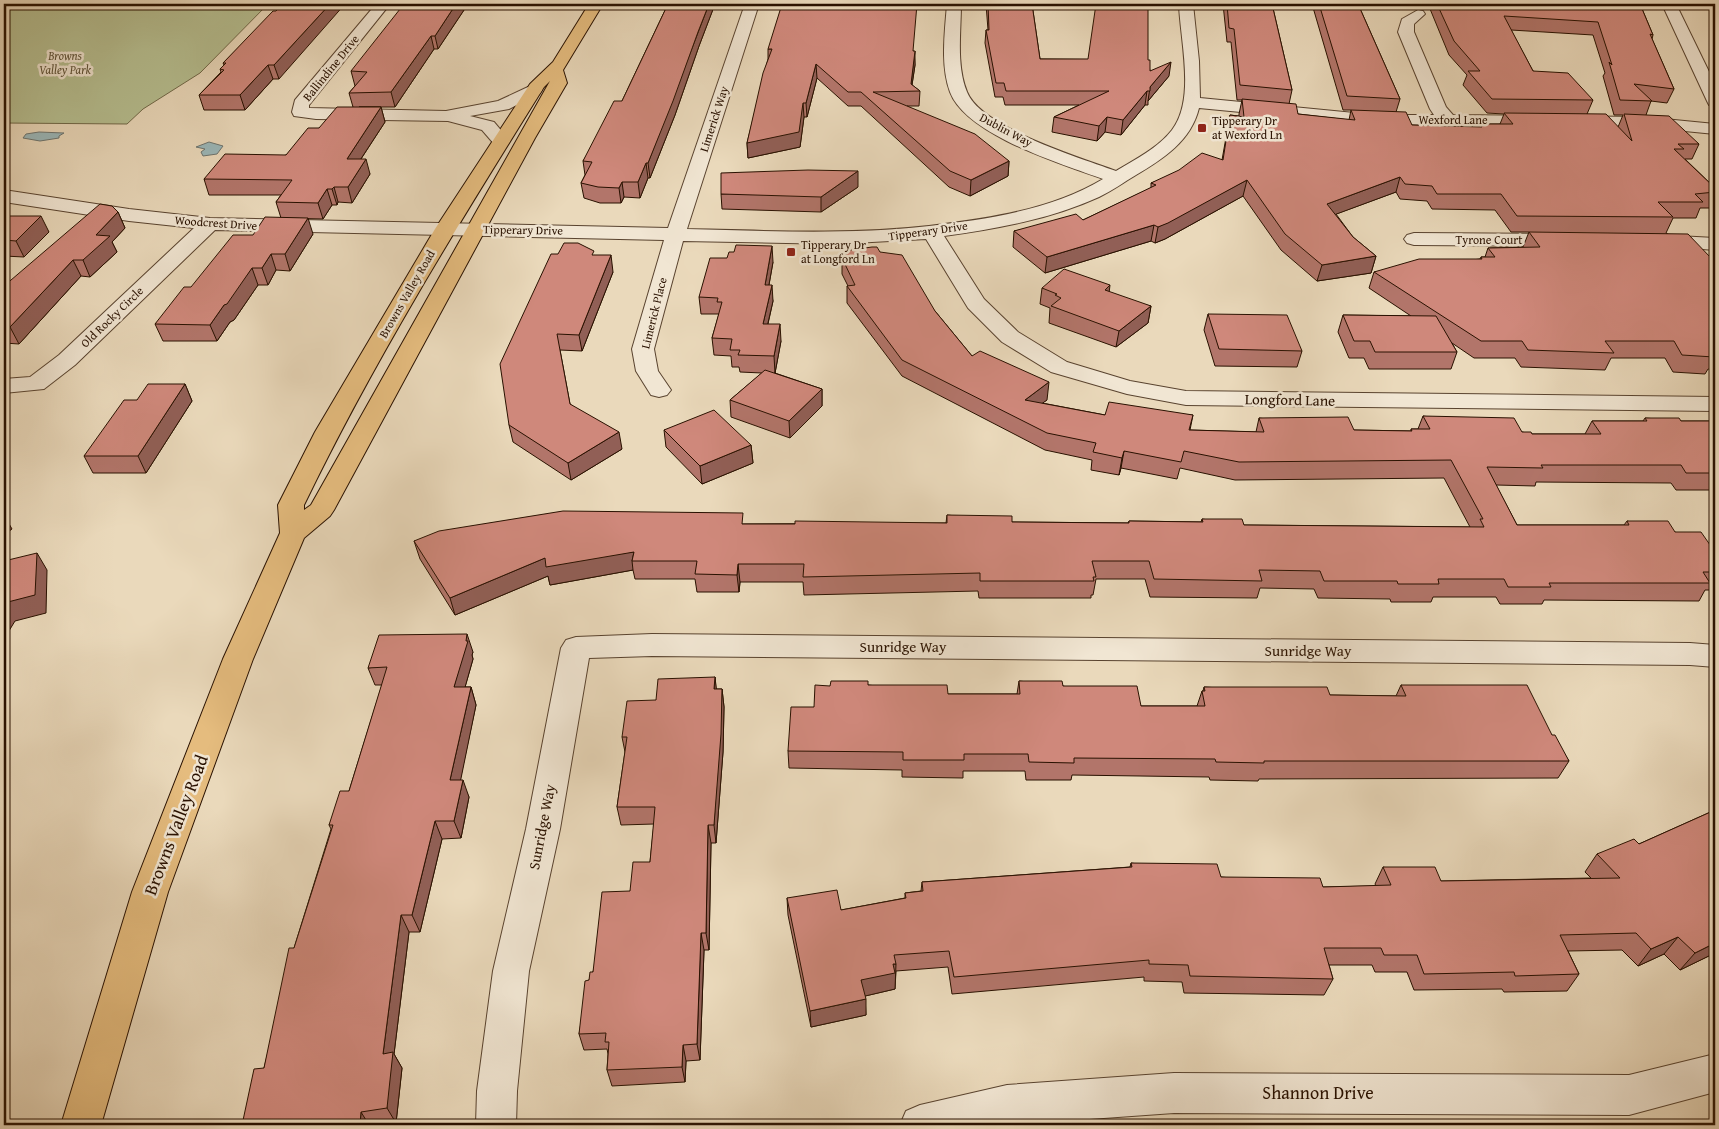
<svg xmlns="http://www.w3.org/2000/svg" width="1719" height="1129" font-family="'Gentium Book Plus',serif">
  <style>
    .green { fill: #b6bf91; stroke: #706848 }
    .water { fill: #9bb8ba; stroke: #6d7570 }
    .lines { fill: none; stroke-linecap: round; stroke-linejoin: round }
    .minor-casing { stroke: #59432f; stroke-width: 2 }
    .major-casing { stroke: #291100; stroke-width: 2 }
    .minor { fill: #f1e6d3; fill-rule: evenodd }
    .major { fill: #e5bc7e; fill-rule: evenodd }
    .wall { fill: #b2756a; stroke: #291100; fill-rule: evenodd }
    .shaded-wall { fill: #915f56; stroke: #291100 }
    .building { fill: #cf887b; stroke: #291100 }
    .poi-dot { fill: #8f2418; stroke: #f1e6d3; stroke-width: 2 }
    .labels { text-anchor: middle; stroke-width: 5; stroke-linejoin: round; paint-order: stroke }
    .far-park-label { font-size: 12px; font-style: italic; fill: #5a4e33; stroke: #f1e6d3 }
    .far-street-label { font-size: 12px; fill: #291100; stroke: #f1e6d3 }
    .far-poi-label { font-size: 12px; fill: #291100; stroke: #f1e6d3; text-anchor: start }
    .street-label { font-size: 15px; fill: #291100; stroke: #f1e6d3 }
    .near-street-label { font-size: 18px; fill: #291100; stroke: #f1e6d3 }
  </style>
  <rect width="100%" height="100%" fill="#ead9bb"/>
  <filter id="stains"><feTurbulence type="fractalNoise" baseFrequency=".004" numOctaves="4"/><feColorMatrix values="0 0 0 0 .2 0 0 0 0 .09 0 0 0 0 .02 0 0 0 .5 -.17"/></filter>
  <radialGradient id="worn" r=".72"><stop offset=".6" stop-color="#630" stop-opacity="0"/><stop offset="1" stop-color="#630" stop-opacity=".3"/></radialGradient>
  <!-- green -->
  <path class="green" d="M4 4H268L200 73 143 109 127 124 4 123Z"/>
  <!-- water -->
  <path class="water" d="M39 132 64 133 59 136V138L40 141 23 138 26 134Z
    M209 142 223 146 217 154 203 156 201 152 205 149 196 147Z"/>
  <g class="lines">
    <!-- minor casing -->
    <g class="minor-casing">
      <path id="minor" d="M376 4H390L309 105V108L446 111 498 101 528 87H540L542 90 540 93 509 109 470 116 494 122 510 141 507 145 501 146 495 145 482 130 448 121 316 119 294 116 292 112 295 100Z
        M745 4H759L687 229C768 231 849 235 929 226 988 219 1051 210 1103 179 1062 164 966 135 950 92 940 65 945 31 947 4H961C961 32 956 65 967 92 981 128 1081 158 1116 171 1136 159 1158 148 1172 130 1196 99 1180 40 1179 4H1193L1199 61 1200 98 1375 115H1434L1430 109 1398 32 1402 19 1418 10 1423 11 1425 14 1414 24V32L1446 107 1453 115 1644 117 1715 124V134L1644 127 1375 125 1199 108C1191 141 1163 159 1136 175 1124 182 1112 191 1099 197 1051 219 996 229 944 236L984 299 1018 332 1067 362 1130 381 1186 391 1715 397V411L1186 405 1127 394 1051 372 1002 342 968 308 926 239 836 244 683 241 654 349 658 371 671 390 667 395 659 397 651 395 636 371 632 349 664 240 215 230 75 365 44 389 4 393V379L30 377 59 355 194 228 129 221 4 202V190L129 209 210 218 668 228Z
        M1662 4H1676L1715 84V106L1709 105 1707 101Z
        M1414 233 1564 234 1571 236 1574 240 1571 244 1564 246 1414 245 1407 243 1404 239 1407 235Z
        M1659 235 1715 238V250L1652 245 1649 241 1652 237Z
        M652 634 1690 643 1715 645V667L1690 665 652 656 589 658 560 829 529 971 517 1091 516 1125H476L477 1091 493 971 526 829 561 648 566 640 576 637Z
        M1715 1054V1092L1629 1115 1174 1113 1006 1125H900L906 1111 920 1105 1007 1085 1174 1073 1629 1075Z"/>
    </g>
    <!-- major casing -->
    <g class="major-casing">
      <path id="major" d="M589 4H603L563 70 567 83 535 138 334 510 330 516 304 538 253 659 168 892 101 1125H61L132 892 223 659 280 533 278 505 315 432 435 229 530 84 553 62ZM550 81 311 505 304 510V505C374 360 459 223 544 87Z"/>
    </g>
    <!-- minor -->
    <use href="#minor" class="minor"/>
    <!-- major -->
    <use href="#major" class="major"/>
  </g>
  <!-- wall -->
  <path class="wall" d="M468 4 438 49H434L395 107H359H381L385 122 361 159 370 174 352 203 338 202 337 205H332L323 219 281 218 276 202 281 195H209L204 179 286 155 319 128 353 107 349 93 355 86 351 71Z
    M668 4H715L699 46 675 115 650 178H648L640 198 624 197 621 203H600L584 198 581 183 585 175 583 161 622 101Z
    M986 4H1032L1040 59 1148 60 1150 71 1169 76 1148 101V105H1145L1121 135 1105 132 1097 141 1052 132 1054 117 1079 105H1005L1003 97H995L985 43 986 30H988Z
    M1223 4H1272L1292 90 1289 104 1298 114 1349 120 1351 110H1343L1312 4H1358L1400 99 1396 112 1412 125 1479 127 1480 124H1500L1504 114 1487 113 1463 85 1467 75 1449 55 1428 4H1640L1653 35 1652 39 1674 89 1667 103 1651 101 1646 115 1699 144 1692 159H1685L1715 188V201L1712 208H1700L1696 218H1673L1666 233 1711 258H1715V370L1708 369 1705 374 1673 372 1665 358H1611L1605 370 1521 367 1515 358H1474L1452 343 1457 352 1451 369H1369L1364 358H1349L1338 332 1343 315 1411 316 1369 288 1374 272 1480 259 1481 257H1485L1488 248 1523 247 1529 232H1511L1495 210 1432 209 1427 201 1400 199 1396 192 1336 214 1353 237 1376 256 1371 273 1317 281 1281 250 1243 196 1165 239 1155 243 1151 241 1045 273 1013 247 1014 231 1083 220 1151 188V183L1222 160 1230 115 1239 116V114L1242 100H1237L1231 42H1227ZM1511 30 1593 35 1605 73 1603 76 1614 115H1623L1618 127 1587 114 1593 100 1533 71Z
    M1708 4H1715V20Z
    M276 11 279 79H273L245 110H204L199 95 221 72 220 69 224 65 223 63Z
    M768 49 914 51 915 65 912 85 920 91 919 106H907L1009 161 1008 176 970 196 949 187 861 106H848L817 78 807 117H804L800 147 748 158 747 143 768 59Z
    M858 187 821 212 722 209 721 194Z
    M118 212 125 228 112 242 117 252 90 277 81 276 19 344 4 343V286Z
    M4 216 49 232 24 257 4 256Z
    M313 234 290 271 276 270 268 285H258L234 320 230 322 217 341H163L155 324 191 287Z
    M844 251 880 252 935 311 972 356 1047 400 1042 403 1105 415H1193L1190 430 1256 432 1259 418 1354 430 1411 431V429H1418L1423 416 1522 432 1532 434H1585L1592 421H1643L1645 418 1681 421H1715V490H1676L1671 483 1536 482 1535 486 1496 485 1517 525H1624L1627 521 1675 532 1715 552V590H1705L1699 601 1544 600 1542 604H1500L1496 597H1433L1431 602H1391L1390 599 1318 598 1314 589 1260 588 1257 598 1150 597 1145 579H1096L1093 595H1091V598H979L978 591 804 595 803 582H740L739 592H697L695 579H635L633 570 550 585 548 576 455 615 420 559 414 541 744 524 946 523 947 515 1012 522 1128 523 1129 521 1201 522 1202 519 1244 525 1470 527 1444 478 1235 480 1180 468 1177 479 1121 468 1119 475 1091 470 1092 460 1045 450 902 376 847 303V286H848L842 274V258H844Z
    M594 255 613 272 582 351 560 350 570 404 622 449 571 480 513 442 509 425Z
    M773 262 769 285 773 301 768 324 781 341 775 373 822 389V406L790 438 731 417 730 400 762 373 740 372 739 367H732L731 356 714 355 712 338 719 314H701L699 297Z
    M1042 288 1151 306 1148 323 1116 347 1049 323 1050 308 1040 304Z
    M1208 314 1302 351 1297 367 1215 366 1204 330Z
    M185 384 192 401 146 473H93L84 456 137 400Z
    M664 430 751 445 753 463 702 484 666 447Z
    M473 652 472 655 473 659 465 687H471L476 705 460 780 469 797 461 838 442 839 420 932H409L394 1054 402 1068 396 1123 384 1125H242L264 1068 294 948 331 829 329 825 349 791 382 685H375L368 668Z
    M715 677 716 689H722L724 707 723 752 716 843H711L709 950H704L700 1060 686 1061 685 1082 612 1086 607 1070 608 1054 607 1049 584 1050 579 1034 589 980 630 891 650 862 654 824 621 825 617 807 625 752 622 737 656 700Z
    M1019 681 1063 686 1141 706H1197L1202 691H1203L1204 687 1330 695 1396 696 1401 685 1552 735 1569 761 1558 778 1259 779 1258 781 1210 780 1209 777 1072 775 1071 780H1026L1025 771H963V778L902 777V770L789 768 788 751 814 707 830 686 868 685 948 694H1017Z
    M1715 810V953L1680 970 1664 954 1638 966 1622 950 1568 951 1579 974 1567 991 1504 992 1502 989 1414 990 1407 972H1375L1372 965H1329L1333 979 1324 995 1184 993 1182 982 1144 981V977L952 994 948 967 896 971 895 989 865 996 866 1015 811 1027 788 915 787 898 841 910 905 898V893L921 891 922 882 1130 867 1131 863 1221 877 1323 887 1376 886 1375 884 1383 867 1441 881 1591 878 1585 872 1597 854 1639 844Z"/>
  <!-- shaded-wall -->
  <path class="shaded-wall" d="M330 4H345L279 79 274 65Z
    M456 4H468L438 49 435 36Z
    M709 4H715L699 46 675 115 650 178 648 163Z
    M431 36 434 49 395 107 391 92Z
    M915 51V65L911 91V84Z
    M1171 62 1169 76 1148 101 1150 87Z
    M816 64 817 78 807 117 806 103Z
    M268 65 273 79 245 110 240 95Z
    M1147 91 1145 105 1121 135 1123 120Z
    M803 103 804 117 800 147 748 158 747 143Z
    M381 107 385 122 351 174 347 159Z
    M1107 117 1105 132 1097 141 1099 126Z
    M366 159 370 174 352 203 348 187Z
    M1009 161 1008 176 970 196 971 180Z
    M646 163 648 178 640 198 638 182Z
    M858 171V187L821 212V197Z
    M1400 177 1396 192 1323 219 1327 204Z
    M1247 180 1243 196 1165 239 1155 243 1158 227Z
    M622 182 624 197 621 203 619 188Z
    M334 187 338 202 337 205 332 189Z
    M327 189 332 205 323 219 318 203Z
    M118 212 125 228 112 242 117 252 90 277 83 260 96 235Z
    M41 216 49 232 24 257 16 241Z
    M308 218 313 234 290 271 285 254Z
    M1154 225 1151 241 1045 273 1047 257Z
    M772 246 773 262 766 301 765 285Z
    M271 254 276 270 268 285 262 268Z
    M611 255 613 272 582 351 579 335Z
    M1376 256 1371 273 1317 281 1322 265Z
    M73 260 81 276 19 344 10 327Z
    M252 268 258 285 234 320 230 322 217 341 210 325 224 305Z
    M772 285 773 301 764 340 763 324Z
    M1110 285 1108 302 1105 290Z
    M1151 306 1148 323 1116 347 1119 331Z
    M780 324 781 341 775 373 774 356Z
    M1049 382 1047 400 1023 417 1025 400Z
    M185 384 192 401 146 473 138 456Z
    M822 389V406L790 438 789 421Z
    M619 432 622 449 571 480 568 463Z
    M751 445 753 463 702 484 700 466Z
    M1124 451 1121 468 1119 475 1122 458Z
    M4 515 12 529 4 535Z
    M634 552 632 561 633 570 550 585 548 576 455 615 450 598 545 558Z
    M37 553 47 570 46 613 15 621 4 639V603Z
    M738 564 740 582 739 592 737 575Z
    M467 634 473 652 472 655 473 659 460 705 454 687Z
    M715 677 717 695 714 689Z
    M471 687 476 705 457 798 450 780Z
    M722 689 724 707 723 752 716 843 714 825Z
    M463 780 469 797 461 838 454 821Z
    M435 821 442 839 420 932 412 915Z
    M708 825 711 843 709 950 706 933Z
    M401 915 409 932 394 1054 402 1068 396 1123 387 1108 383 1054Z
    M701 933 704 950 700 1060 697 1044Z
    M1678 937 1664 954 1638 966 1651 949Z
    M1715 943V953L1680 970 1695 953Z
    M893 964H896L895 989 861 997V980Z
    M866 999V1015L811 1027 810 1011Z
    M683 1045 686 1061 685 1082 682 1067Z
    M361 1112 369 1125H360Z"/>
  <!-- building -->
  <path class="building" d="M282 4H330L274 65H268L240 95H199L224 70 220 69 226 63H223L273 11H276Z
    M404 4H456L435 36H431L391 92 349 93 367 72 351 71Z
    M668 4H709L698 32 673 101 648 163H646L638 182H622L619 188 598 187 581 183 592 162 583 161 614 101H622Z
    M782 4H917L913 51H915L911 84 920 91 873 92 975 134 1009 161 971 180 950 171 861 92H848L816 64 806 103H803L799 132 747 143 763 73 772 49H768Z
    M988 4H1032L1040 59H1088L1096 4H1148V60H1150V71L1171 62 1150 87V91H1147L1123 120 1107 117 1099 126 1054 117 1109 91H1006L1004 83H996L986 30H989Z
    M1227 4H1272L1292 90 1240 85 1234 29 1229 28Z
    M1319 4H1358L1400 99 1347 96Z
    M1437 4H1640L1653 35 1650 34 1674 89 1634 84 1652 101 1620 100 1609 62 1612 65 1598 22 1504 16 1533 71 1568 73 1593 100 1492 99 1468 71H1480L1454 41Z
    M1242 99 1296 104 1298 114 1355 120 1351 110 1406 112 1412 125 1482 127 1480 124H1513L1504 113 1606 114 1632 141 1624 114 1669 116 1699 144H1678L1684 149H1674L1715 188V192L1695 194 1703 202H1658L1673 217 1517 216 1501 194H1437L1432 186 1405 184 1400 177 1327 204 1353 237 1376 256 1322 265 1285 234 1247 180 1168 223 1158 227 1154 225 1047 257 1014 231 1076 214 1083 220 1156 185 1151 183 1179 170 1202 153 1223 160 1230 115 1244 117Z
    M337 107H381L347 159H366L348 187H334L332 189H327L318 203 276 202 292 180 204 179 225 154 286 155 308 128H319Z
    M808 170 858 171 821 197 721 194V173Z
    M100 204 112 206 118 212 96 235 110 236 83 260H73L10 327H4V286Z
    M4 216H41L16 241 4 240Z
    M265 217 308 218 285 254H271L262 268H252L227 304 224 305 210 325 155 324 184 287H191L233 235H253Z
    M1529 232 1688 234 1711 258H1715V352H1711L1714 357 1682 355 1674 341H1605L1614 353 1528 350 1522 341H1481L1374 272 1419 259H1482L1481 257H1495L1488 248 1540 247Z
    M564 243H578L594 251 592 255H611L579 335 557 334 570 404 619 432 568 463 509 425 500 364 551 254H558Z
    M736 245 772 246 765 285H772L763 324H780L774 356 738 355 740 350H730L732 339 712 338 722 302H717L718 298 699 297 710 258H727L729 252H734Z
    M872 247H877L880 252 902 255 935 311 972 356 980 351 1049 382 1025 400 1105 415 1109 402 1193 415 1189 430 1264 432 1259 418 1348 417 1354 430 1412 431 1411 429H1430L1423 416 1514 418 1522 432H1531L1532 434H1601L1592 421H1647L1645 418H1679L1681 421H1715V473H1686L1681 465H1541L1543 468 1487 467 1517 525H1629L1627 521H1668L1675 532H1701L1715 552V572H1703L1710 583H1549L1551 587H1508L1504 579H1438L1439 584H1398L1397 581H1324L1320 571 1259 570 1262 581 1154 579 1149 561H1092L1096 577H1093L1094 581H980V573L803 577 804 564H738L737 575 695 574 697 561H632L634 552 546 567 545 558 450 598 414 541 439 531 563 511 743 513 742 524H795V521L947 523V515L1012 516V522L1129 523V521L1203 522 1202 519H1242L1244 525 1484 527 1480 519H1483L1451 460 1239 462 1184 451 1181 462 1124 451 1122 458 1093 452 1096 443 1047 433 902 360 847 286 855 285 842 258 847 257 844 251Z
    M1064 269 1110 285 1105 290 1151 306 1119 331 1051 306 1061 298 1055 295 1057 294 1042 288Z
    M1208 314 1287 315 1302 351 1219 349Z
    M1343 315 1436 316 1457 352H1375L1370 341H1354Z
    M765 370 822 389 789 421 730 400Z
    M148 384H185L138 456H84L124 400H137Z
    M714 410 751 445 700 466 664 430Z
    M37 553 35 595 4 603V561Z
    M467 634 466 641H468L454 687H471L450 780H463L454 821H435L412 915H401L383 1054 393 1052 387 1108 361 1112 360 1125H242L254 1069 264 1068 289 948H294L333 825H329L340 791H349L387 667 368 668 379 635Z
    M715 677 714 689H722L721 734 714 825H708L706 933H701L697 1044 683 1045 682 1067 607 1070 609 1042H605L606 1033 579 1034 585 981 589 980 590 972H593L602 892 630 891 633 862H650L655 807H617L627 737H622L627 701 656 700 658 679Z
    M831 681H868V685H947L948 694H1020L1019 681H1062L1063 686H1137L1141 706H1205L1202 691H1205L1204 687H1327L1330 695 1406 696 1401 685H1527L1552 735H1555L1569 761H1264V763L1216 762 1215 759 1074 758V763L1029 762 1028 754H964V760H903V752L788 751 791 707H814L815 685 830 686Z
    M1715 810V943L1695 953 1678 937 1651 949 1636 933 1560 935 1579 974 1515 976 1514 972 1424 974 1417 955H1384L1381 948H1324L1333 979 1190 976 1188 965 1149 964V960L954 977 949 951 894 955 896 964H893L895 973 861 980 866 999 810 1011 787 898 837 890 841 910 906 898 905 893 923 891 922 882 1132 867 1131 863 1217 864 1221 877 1320 878 1323 887 1391 885 1383 867H1435L1441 881 1620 878 1597 854 1634 839 1639 844Z"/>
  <!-- markers -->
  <g class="poi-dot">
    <rect x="1197" y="123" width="10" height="10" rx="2.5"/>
    <rect x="786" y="247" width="10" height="10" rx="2.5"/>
  </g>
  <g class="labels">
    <!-- far-park labels -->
    <g class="far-park-label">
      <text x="65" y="60">Browns<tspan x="65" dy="14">Valley Park</tspan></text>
    </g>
    <!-- far-street labels -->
    <g class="far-street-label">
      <text transform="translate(331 68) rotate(-51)" y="4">Ballindine Drive</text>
      <text transform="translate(714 119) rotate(-72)" y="4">Limerick Way</text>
      <text x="1453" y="124">Wexford Lane</text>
      <text transform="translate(1006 130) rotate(28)" y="4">Dublin Way</text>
      <text transform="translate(216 223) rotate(4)" y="4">Woodcrest Drive</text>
      <text transform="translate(523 230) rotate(1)" y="4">Tipperary Drive</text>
      <text transform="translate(928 231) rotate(-8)" y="4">Tipperary Drive</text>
      <text x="1489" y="244">Tyrone Court</text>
      <text transform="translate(407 294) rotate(-60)" y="4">Browns Valley Road</text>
      <text transform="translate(654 313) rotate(-76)" y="4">Limerick Place</text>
      <text transform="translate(112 317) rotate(-44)" y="4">Old Rocky Circle</text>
    </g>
    <!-- far-poi labels -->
    <g class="far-poi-label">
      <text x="1212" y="125">Tipperary Dr<tspan x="1212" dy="14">at Wexford Ln</tspan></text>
      <text x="801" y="249">Tipperary Dr<tspan x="801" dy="14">at Longford Ln</tspan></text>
    </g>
    <!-- street labels -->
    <g class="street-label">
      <text transform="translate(1290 400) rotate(1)" y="5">Longford Lane</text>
      <text x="903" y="652">Sunridge Way</text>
      <text x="1308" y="656">Sunridge Way</text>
      <text transform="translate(542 827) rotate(-79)" y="5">Sunridge Way</text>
    </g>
    <!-- near-street labels -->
    <g class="near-street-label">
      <text transform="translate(176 825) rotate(-69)" y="6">Browns Valley Road</text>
      <text x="1318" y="1099">Shannon Drive</text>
    </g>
  </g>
  <!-- margin -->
  <rect width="1719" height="1129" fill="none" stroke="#ead9bb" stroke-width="20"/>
  <rect x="5" y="5" width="1709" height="1119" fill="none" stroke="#291100" stroke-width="2.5"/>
  <rect x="10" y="10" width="1699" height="1109" fill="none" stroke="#291100"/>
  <rect width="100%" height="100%" filter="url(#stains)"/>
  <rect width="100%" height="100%" fill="url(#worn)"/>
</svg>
